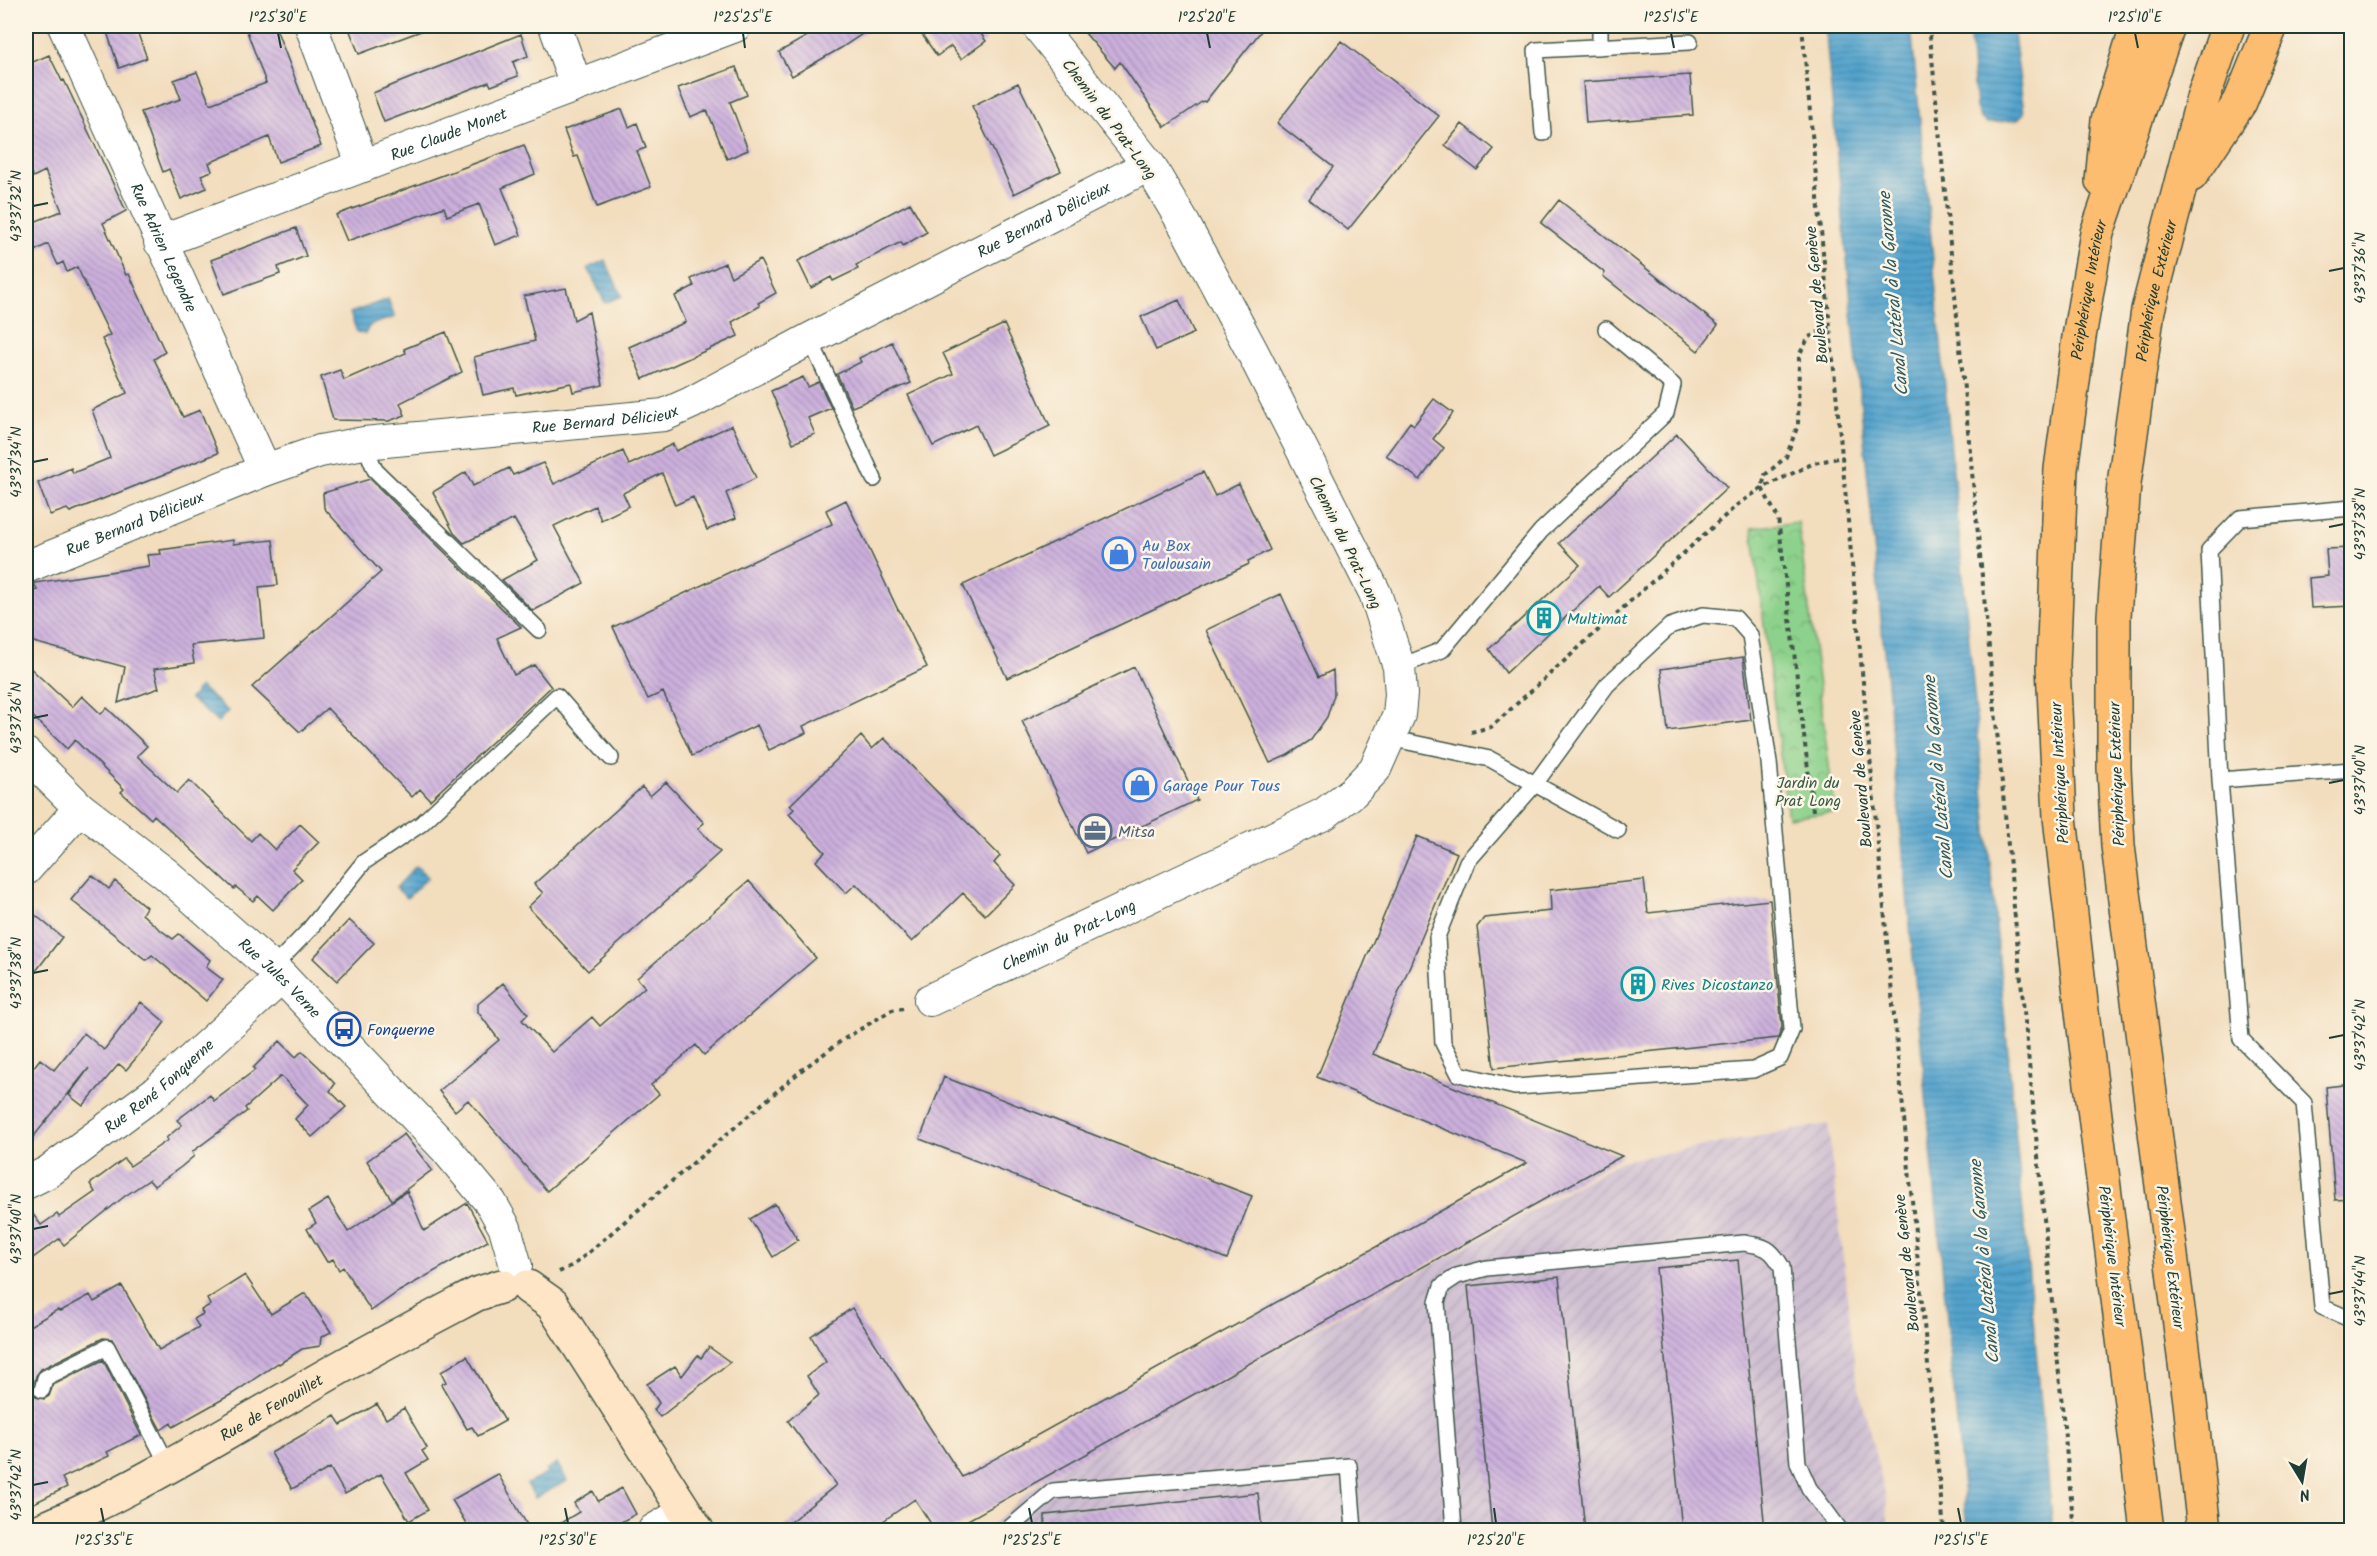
<svg xmlns="http://www.w3.org/2000/svg" width="2377" height="1556" font-family="Kalam,sans-serif">
  <style>
    .industrial { fill: url(#industrial-furrows) }
    .park { fill: url(#park-crowns); stroke: #568860; stroke-width: 1.5 }
    .water { fill: url(#water-rules); stroke: #387080; stroke-width: 1.5 }
    .building { fill: url(#building-back-hatch) }
    .lines { fill: none; stroke-linecap: round; stroke-linejoin: round }
    .lane-casing { stroke: #3f5549; stroke-width: 18 }
    .street-casing { stroke: #3f5549; stroke-width: 34 }
    .secondary-casing { stroke: #3f5549; stroke-width: 36 }
    .highway-casing { stroke: #3f5549; stroke-width: 36 }
    .path { stroke: #3f5549; stroke-width: 4; stroke-dasharray: 4.5 4.5; stroke-linecap: butt }
    .lane { stroke: #fff; stroke-width: 15 }
    .street { stroke: #fff; stroke-width: 32 }
    .secondary { stroke: #fee5c5; stroke-width: 33 }
    .highway { stroke: #fcbd6f; stroke-width: 33 }
    .ticks { fill: none; stroke: #1f3d34; stroke-width: 2 }
    .labels { text-anchor: middle; stroke-width: 5; stroke-linejoin: round; paint-order: stroke }
    .street-label { font-size: 16px; fill: #1f3d34; stroke: #fcf5e5 }
    .shop-label { font-size: 16px; fill: #366cbe; stroke: #fcf5e5; text-anchor: start }
    .culture-label { font-size: 16px; fill: #0d838f; stroke: #fcf5e5; text-anchor: start }
    .park-label { font-size: 16px; fill: #355b46; stroke: #fcf5e5 }
    .service-label { font-size: 16px; fill: #4e5e75; stroke: #fcf5e5; text-anchor: start }
    .transit-label { font-size: 16px; fill: #164399; stroke: #fcf5e5; text-anchor: start }
    .water-label { font-size: 18px; font-style: italic; fill: #2e5c62; stroke: #fcf5e5 }
    .neatline { fill: none; stroke: #1f3d34; stroke-width: 2 }
    .ticks-label { font-size: 15px; text-anchor: middle; fill: #1f3d34 }
  </style>
  <defs>
    <pattern id="industrial-furrows" width="10" height="10" patternUnits="userSpaceOnUse" patternTransform="scale(1.5)"><rect width="10" height="10" fill="#cebed1"/><path d="M-1 1l2-2M0 10L10 0M9 11l2-2" fill="none" stroke="#b0a4b4"/></pattern>
    <pattern id="park-crowns" width="20" height="18" patternUnits="userSpaceOnUse" patternTransform="scale(1.5)"><rect width="20" height="18" fill="#8dd28c"/><path d="M2 6a3 3 0 1 1 6 0M12 15a3 3 0 1 1 6 0" fill="none" stroke="#73ac73"/></pattern>
    <pattern id="water-rules" width="6" height="5" patternUnits="userSpaceOnUse" patternTransform="scale(1.5)"><rect width="6" height="5" fill="#52a3cd"/><path d="M0 2.5h6" fill="none" stroke="#4386a7"/></pattern>
    <pattern id="building-back-hatch" width="6" height="6" patternUnits="userSpaceOnUse" patternTransform="scale(1.5)"><rect width="6" height="6" fill="#ccb0dd"/><path d="M-1 5l2 2M0 0l6 6M5-1l2 2" fill="none" stroke="#a590b4"/></pattern>
  </defs>
  <rect width="100%" height="100%" fill="#fcf5e5"/>
  <filter id="ink" filterUnits="userSpaceOnUse"><feTurbulence type="fractalNoise" baseFrequency=".0167" numOctaves="2"/><feDisplacementMap in="SourceGraphic" scale="12" xChannelSelector="R" yChannelSelector="G"/><feConvolveMatrix kernelMatrix="1 2 1 2 8 2 1 2 1" color-interpolation-filters="sRGB"/></filter>
  <filter id="wash" filterUnits="userSpaceOnUse"><feTurbulence type="fractalNoise" baseFrequency=".008" numOctaves="4" result="noise"/><feDisplacementMap in="SourceGraphic" scale="24" xChannelSelector="R" yChannelSelector="G"/><feGaussianBlur stdDeviation="1.35" result="paint"/><feColorMatrix in="noise" values="0 0 0 0 0 0 0 0 0 0 0 0 0 0 0 0 0 1.4 0 .05"/><feComposite in="paint" operator="in"/></filter>
  <g filter="url(#wash)">
    <rect width="100%" height="100%" fill="#f2ddbd"/>
    <!-- industrial -->
    <path class="industrial" d="M1828 1124 1856 1375 1886 1498 1889 1530H986L1046 1477 1621 1161Z"/>
    <!-- park -->
    <path class="park" d="M1798 522 1835 812 1788 818 1752 528Z"/>
    <!-- water -->
    <path class="water" d="M1825 26H1911L2053 1530H1967Z
      M1969 26H2013L2024 113 2017 120 1987 123 1980 118 1976 107Z
      M605 260 622 296 605 303 588 268Z
      M388 299 395 317 370 325 365 334 357 332 350 313Z
      M200 687 228 711 218 722 190 699Z
      M416 866 428 877 407 898 396 888Z
      M557 1463 567 1481 535 1498 527 1484 548 1473 546 1470Z"/>
    <g id="blocks">
      <!-- building -->
      <path class="building" d="M105 26H135L147 58 119 68Z
        M245 26H275L321 146 278 162 269 137 209 163 212 171 201 175 207 188 181 199 169 169 163 172 141 112 181 99 174 80 197 72 210 104 266 83Z
        M348 26H428L429 28 359 54Z
        M825 26H874L841 48 792 76 779 52Z
        M916 26H981L977 28 986 41 961 59 951 46 937 56Z
        M1079 26H1265L1205 102 1203 101 1165 127 1120 62 1115 68Z
        M521 34 528 56 513 62 518 76 491 86 489 82 384 122 373 93Z
        M1341 41 1439 116 1348 230 1309 199 1333 167 1277 123Z
        M49 55 62 81 64 80 126 211 103 223 126 275 129 274 165 352 154 359 183 417 200 410 218 453 70 512 67 509 50 515 38 483 71 468 73 473 110 458 92 410 127 393 102 339 110 335 77 267 67 272 63 262 58 265 48 244 26 255V225L62 211 45 171 33 177 26 162V65Z
        M736 67 747 95 730 102 748 150 727 159 707 110 690 117 678 88Z
        M1690 75 1693 115 1586 123 1583 82Z
        M1018 83 1061 171 1014 194 972 106Z
        M622 109 629 127 637 123 646 148 637 151 651 187 597 207 578 156 574 157 564 130Z
        M1462 124 1494 149 1477 170 1445 145Z
        M524 145 535 174 502 188 521 235 495 245 479 204 447 216 444 207 347 241 336 215Z
        M1559 200 1718 325 1698 351 1603 276 1605 273 1541 223Z
        M910 203 927 232 903 246 901 242 856 265 858 269 833 281 831 277 811 288 798 261Z
        M296 228 306 256 278 267 280 274 224 294 211 260Z
        M760 260 776 293 758 303 760 306 732 322 738 336 643 379 629 347 686 322 675 296 694 286 691 279 725 263 731 277Z
        M566 288 574 320 589 312 603 385 573 392 571 383 516 395 514 388 483 395 474 357 535 341 524 296Z
        M1179 300 1194 333 1156 350 1141 317Z
        M1004 324 1050 426 990 455 976 425 933 446 908 395 953 374 943 353Z
        M446 332 462 372 400 403 405 415 389 421 333 420 321 377 340 370 344 380 406 353 404 349Z
        M892 342 911 383 852 407 837 374 861 362 859 358Z
        M803 377 808 387 819 382 831 408 808 418 815 434 793 443 771 391Z
        M1434 399 1453 413 1433 439 1444 448 1420 480 1386 455 1410 422 1414 425Z
        M732 425 756 478 726 493 736 518 707 530 693 497 675 505 662 473 623 493 629 506 601 520 595 506 554 526 584 583 533 611 502 580 538 560 514 519 464 543 454 533 433 492 466 472 473 486 509 468 513 475 543 463 554 484 623 451 629 465 673 444 676 451Z
        M1677 434 1727 488 1609 597 1599 586 1506 673 1489 649 1580 565 1559 543Z
        M1203 472 1215 496 1239 484 1270 550 1248 561 1249 564 1007 678 963 585Z
        M370 479 521 627 497 638 514 675 534 665 551 687 430 800 420 789 412 797 327 708 300 732 252 687 381 572 324 508 323 493Z
        M846 500 898 610H899L927 667 803 726 806 733 769 750 757 725 692 756 663 692 648 699 613 627 832 524 826 510Z
        M233 540V544L273 540 278 585 259 587 264 638 191 645 194 663 154 669 159 688 118 703 125 667 26 640V594L37 590 34 583 149 566 147 555 161 554 160 550Z
        M2352 548V606L2311 608 2309 578 2328 576 2326 549Z
        M1281 594 1319 677 1333 670 1334 695 1327 717 1311 740 1288 755 1270 763 1206 630Z
        M1743 657 1751 720 1668 731 1661 669Z
        M26 664 72 707 82 696 101 714 107 708 147 746 137 756 177 793 189 780 251 841 258 833 275 850 300 824 319 842 292 869 302 879 273 910 258 896 253 901 236 887 234 889 154 815 151 819 121 792 124 789 75 740 67 749 26 710Z
        M1134 667 1197 800 1086 853 1022 721Z
        M861 736 872 749 884 738 1000 856 994 863 1015 885 985 915 963 893 912 942 856 884 846 893 816 861 825 852 789 814 794 809 790 805Z
        M666 782 704 823 698 828 720 852 588 971 528 907 543 893 534 884 642 787 650 796Z
        M1417 836 1457 853 1373 1054 1622 1156 950 1530H935L915 1499 870 1530H780L836 1485 788 1421 819 1395 807 1376 826 1362 811 1336 852 1308 962 1477 1527 1163 1317 1077Z
        M92 875 109 889 115 881 146 907 142 914 158 928 173 939 179 934 210 960 206 967 223 980 206 1001 152 955 146 960 71 900Z
        M1644 880 1648 913 1770 900 1782 1027 1778 1038 1494 1068 1477 927 1484 918 1551 911 1550 890Z
        M749 881 816 958 704 1055 696 1045 651 1085 659 1094 547 1191 468 1100 455 1111 439 1091 499 1040 478 1012V1004L503 983 528 1014 522 1020 552 1052 592 1017 600 1026 645 987 637 978Z
        M34 914 62 937 26 984V926Z
        M349 920 374 943 337 981 313 958Z
        M141 1002 165 1022 153 1038 126 1070 119 1064 83 1106 69 1095 89 1068 26 1146V1077L40 1059 54 1070 84 1033 104 1050Z
        M280 1041 296 1057 302 1051 319 1067 335 1084 330 1091 346 1107 312 1137 295 1119 308 1105 281 1076 245 1108 247 1111 192 1152 194 1156 181 1167 154 1186 149 1180 125 1196 64 1245 59 1239 26 1263V1205L41 1225 57 1214 59 1217 95 1192 90 1184 124 1159 130 1166 168 1140 166 1138 182 1125 177 1120 210 1095 214 1101 255 1070 253 1068Z
        M944 1077 1252 1196 1227 1259 920 1139Z
        M2352 1084V1199L2335 1200 2326 1087Z
        M404 1134 432 1170 392 1200 367 1161Z
        M407 1191 424 1231 467 1203 488 1241 398 1292 371 1311 343 1267 339 1270 333 1259 327 1262 307 1229 316 1223 309 1211 328 1199 348 1232Z
        M775 1204 798 1240 773 1257 750 1219Z
        M1738 1260 1765 1530H1682L1656 1268Z
        M245 1275 271 1314 305 1293 331 1332 321 1337 320 1346 302 1349 279 1364 278 1363 232 1394 173 1427 171 1423 161 1430 112 1339 103 1338 41 1369 36 1376 33 1392 36 1397 44 1399 49 1396 53 1385 103 1360 141 1435 107 1452 109 1456 62 1478 67 1487 26 1507V1328L57 1310 61 1311 90 1295 94 1302 122 1286 159 1350 199 1327 194 1319 203 1314 201 1310 210 1305 207 1299Z
        M1559 1277 1585 1530H1492L1468 1286Z
        M709 1347 730 1362 660 1417 654 1410 659 1403 647 1384 675 1366 682 1376 698 1355 701 1358Z
        M467 1356 505 1421 478 1436 472 1427 467 1429 441 1384 446 1382 441 1372Z
        M377 1404 386 1419 404 1408 427 1448 422 1451 428 1460 406 1473 428 1510 409 1521 381 1474 345 1494 330 1468 292 1489 271 1453 335 1416 341 1425Z
        M498 1474 530 1530H470L452 1500Z
        M622 1488 636 1514 606 1530H549L579 1512 574 1503 593 1491 598 1501Z
        M1258 1493 1262 1530H1045V1515Z"/>
    </g>
  </g>
  <g filter="url(#ink)">
    <use href="#blocks" fill-opacity="0" stroke="#3f5549" stroke-width="1.5"/>
    <g class="lines">
      <!-- lane casing -->
      <g class="lane-casing">
        <path id="lane" d="M1600 26V47
          M1543 133 1536 50 1690 42
          M810 339 874 479
          M364 443 375 470 539 630
          M2352 508 2240 518 2209 550 2220 780 2241 1039 2304 1103 2322 1307 2352 1320
          M1703 615 1735 618 1750 635 1769 762 1792 1029 1780 1058 1753 1070 1515 1087 1459 1074 1443 1043 1437 937 1467 862 1535 784 1607 685 1670 626Z
          M1399 667 1442 650 1541 531 1666 413 1673 385 1606 329
          M1389 738 1490 759 1618 830
          M2220 780 2352 770
          M272 968 308 931 364 862 421 824 557 696 611 758
          M42 1390 45 1378 107 1347 169 1467
          M1007 1530 1053 1491 1349 1466 1354 1530
          M1454 1530 1437 1302 1442 1286 1457 1276 1487 1268 1744 1243C1765 1246 1771 1248 1782 1267L1798 1463 1809 1488 1840 1530"/>
      </g>
      <!-- street casing -->
      <g class="street-casing">
        <g id="street">
          <path id="s1" d="M64 26 265 470"/>
          <path d="M311 26 363 166"/>
          <path d="M555 26 576 85"/>
          <path id="s2" d="M160 242 735 26"/>
          <path id="s3" d="M26 567 265 470 320 451 364 443 664 415 691 403 810 339 1149 165"/>
          <path id="s4" d="M26 754 80 808 166 874 282 977 446 1149 491 1203 505 1228 516 1266"/>
          <path d="M26 869 80 808"/>
          <path id="s5" d="M930 1000 1324 814 1353 792 1375 769 1399 715 1401 694 1399 667 1375 593 1253 353 1184 224 1149 165 1038 26"/>
          <path id="s6" d="M26 1183 48 1172 156 1092 282 977"/>
          <path d="M654 1530 685 1512"/>
        </g>
      </g>
      <!-- secondary casing -->
      <g class="secondary-casing">
        <g id="secondary">
          <path d="M528 1287 552 1304 697 1530"/>
          <path id="s7" d="M41 1530C131 1492 216 1439 301 1390 358 1356 418 1325 477 1294L502 1286"/>
        </g>
      </g>
      <!-- highway casing -->
      <g class="highway-casing">
        <g id="highway">
          <path d="M2191 175 2240 102 2271 26"/>
          <path d="M2102 181 2108 120 2137 26"/>
          <path id="s8" d="M2147 1530 2083 1020 2060 817 2053 666 2061 469 2079 337 2097 233 2168 26"/>
          <path id="s9" d="M2204 1530 2190 1402 2118 846 2114 768V616L2124 484 2148 310 2203 98 2228 26"/>
        </g>
      </g>
      <!-- path -->
      <path class="path" d="M1802 26 1893 1005 1944 1530
        M1929 26 2074 1530
        M1471 732 1491 727 1737 505 1762 488 1814 463 1843 457
        M1813 811 1778 518 1762 488 1765 475 1786 457 1798 425 1799 355 1809 337 1831 326
        M559 1272 575 1264 803 1069 844 1039 892 1010 903 1008"/>
      <!-- lane -->
      <use href="#lane" class="lane"/>
      <!-- street -->
      <use href="#street" class="street"/>
      <!-- secondary -->
      <use href="#secondary" class="secondary"/>
      <!-- highway -->
      <use href="#highway" class="highway"/>
    </g>
  </g>
  <!-- ticks -->
  <path class="ticks" d="M278 33 281 48M743 33 745 48M1207 33 1210 48M1671 33 1674 48M2135 33 2138 48M33 206 48 203M2329 271 2344 268M33 462 48 459M2329 527 2344 524M33 718 48 715M2329 783 2344 780M33 973 48 970M2329 1038 2344 1035M33 1229 48 1226M2329 1294 2344 1291M33 1485 48 1482M101 1508 104 1523M565 1508 568 1523M1029 1508 1032 1523M1494 1508 1496 1523M1958 1508 1961 1523"/>
  <!-- icons -->
  <defs>
    <g id="shop-ring" transform="scale(1.725)"><circle r="9.5" fill="#fcf5e5" stroke="#3f7fe0" stroke-width="1.5"/><path d="M-5-2.5h2.3a2.7 3.5 0 0 1 5.4 0H5L5.5 6h-11ZM-1.5-2.5h3a1.5 2.3 0 0 0-3 0Z" fill="#3f7fe0"/></g>
    <g id="building-ring" transform="scale(1.725)"><circle r="9.5" fill="#fcf5e5" stroke="#0f9aa8" stroke-width="1.5"/><path d="M-4-6H4V6H1V3H-1V6H-4ZM-2.5-4.3h1.7v1.8h-1.7ZM.8-4.3h1.7v1.8H.8ZM-2.5-1h1.7V.8h-1.7ZM.8-1h1.7V.8H.8Z" fill="#0f9aa8"/></g>
    <g id="office-ring" transform="scale(1.725)"><circle r="9.5" fill="#fcf5e5" stroke="#5c6f8a" stroke-width="1.5"/><path d="M-6-3h4V-5.5h4V-3h4V5H-6ZM-1-4.5V-3h2v-1.5ZM-6 0V1H6V0Z" fill="#5c6f8a"/></g>
    <g id="bus-ring" transform="scale(1.725)"><circle r="9.5" fill="#fcf5e5" stroke="#1a4fb4" stroke-width="1.5"/><path d="M-5-6H5V4H4V6H2V4H-2V6H-4V4H-5ZM-3.5-4V0h7V-4ZM-3.5 1.2v1.5H-2V1.2ZM2 1.2v1.5H3.5V1.2Z" fill="#1a4fb4"/></g>
  </defs>
  <g fill-rule="evenodd">
    <use href="#shop-ring" x="1119" y="554"/>
    <use href="#building-ring" x="1544" y="618"/>
    <use href="#shop-ring" x="1140" y="785"/>
    <use href="#office-ring" x="1095" y="831"/>
    <use href="#building-ring" x="1638" y="984"/>
    <use href="#bus-ring" x="344" y="1029"/>
  </g>
  <g class="labels">
    <!-- street labels -->
    <g class="street-label">
      <text transform="translate(1110 119) rotate(53)" y="6">Chemin du Prat-Long</text>
      <text dy="6" stroke="none"><textPath href="#s2" startOffset="308">Rue Claude Monet</textPath></text>
      <text dy="6" stroke="none"><textPath href="#s3" startOffset="1089">Rue Bernard Délicieux</textPath></text>
      <text dy="6" stroke="none"><textPath href="#s1" startOffset="243">Rue Adrien Legendre</textPath></text>
      <text dy="6" stroke="none"><textPath href="#s8" startOffset="1248">Périphérique Intérieur</textPath></text>
      <text dy="6" stroke="none"><textPath href="#s9" startOffset="1248">Périphérique Extérieur</textPath></text>
      <text transform="translate(1816 295) rotate(-95)" y="6">Boulevard de Genève</text>
      <text dy="6" stroke="none"><textPath href="#s3" startOffset="603">Rue Bernard Délicieux</textPath></text>
      <text dy="6" stroke="none"><textPath href="#s3" startOffset="117">Rue Bernard Délicieux</textPath></text>
      <text transform="translate(1346 542) rotate(64)" y="6">Chemin du Prat-Long</text>
      <text transform="translate(2059 773) rotate(-93)" y="6">Périphérique Intérieur</text>
      <text transform="translate(2116 774) rotate(-92)" y="6">Périphérique Extérieur</text>
      <text transform="translate(1860 779) rotate(-95)" y="6">Boulevard de Genève</text>
      <text dy="6" stroke="none"><textPath href="#s5" startOffset="153">Chemin du Prat-Long</textPath></text>
      <text dy="6" stroke="none"><textPath href="#s4" startOffset="339">Rue Jules Verne</textPath></text>
      <text dy="6" stroke="none"><textPath href="#s6" startOffset="165">Rue René Fonquerne</textPath></text>
      <text transform="translate(2113 1256) rotate(83)" y="6">Périphérique Intérieur</text>
      <text transform="translate(2171 1257) rotate(83)" y="6">Périphérique Extérieur</text>
      <text transform="translate(1906 1263) rotate(-96)" y="6">Boulevard de Genève</text>
      <text dy="6" stroke="none"><textPath href="#s7" startOffset="261">Rue de Fenouillet</textPath></text>
    </g>
    <!-- shop labels -->
    <g class="shop-label">
      <text x="1142" y="551">Au Box<tspan x="1142" dy="18">Toulousain</tspan></text>
      <text x="1163" y="791">Garage Pour Tous</text>
    </g>
    <!-- culture labels -->
    <g class="culture-label">
      <text x="1567" y="624">Multimat</text>
      <text x="1661" y="990">Rives Dicostanzo</text>
    </g>
    <!-- park labels -->
    <g class="park-label">
      <text x="1808" y="788">Jardin du<tspan x="1808" dy="18">Prat Long</tspan></text>
    </g>
    <!-- service labels -->
    <g class="service-label">
      <text x="1118" y="837">Mitsa</text>
    </g>
    <!-- transit labels -->
    <g class="transit-label">
      <text x="367" y="1035">Fonquerne</text>
    </g>
    <!-- water labels -->
    <g class="water-label">
      <text transform="translate(1893 294) rotate(-95)" y="6">Canal Latéral à la Garonne</text>
      <text transform="translate(1938 778) rotate(-95)" y="6">Canal Latéral à la Garonne</text>
      <text transform="translate(1984 1262) rotate(-95)" y="6">Canal Latéral à la Garonne</text>
    </g>
  </g>
  <!-- margin -->
  <rect width="2377" height="1556" fill="none" stroke="#fcf5e5" stroke-width="66"/>
  <!-- north arrow -->
  <g transform="translate(2302 1481) rotate(169)" stroke="#fcf5e5" stroke-width="4.5" paint-order="stroke">
  <path d="M0-4.5L10 22L0 15L-10 22Z" fill="#1f3d34"/>
  <text y="-9" font-size="16" font-weight="bold" text-anchor="middle" fill="#1f3d34">N</text>
  </g>
  <rect x="33" y="33" width="2311" height="1490" class="neatline"/>
  <g class="ticks-label">
    <text x="278" y="22">1°25'30"E</text>
    <text x="743" y="22">1°25'25"E</text>
    <text x="1207" y="22">1°25'20"E</text>
    <text x="1671" y="22">1°25'15"E</text>
    <text x="2135" y="22">1°25'10"E</text>
    <text transform="translate(16 206) rotate(-90)" y="5">43°37'32"N</text>
    <text transform="translate(2360 268) rotate(-90)" y="5">43°37'36"N</text>
    <text transform="translate(16 462) rotate(-90)" y="5">43°37'34"N</text>
    <text transform="translate(2360 524) rotate(-90)" y="5">43°37'38"N</text>
    <text transform="translate(16 718) rotate(-90)" y="5">43°37'36"N</text>
    <text transform="translate(2360 780) rotate(-90)" y="5">43°37'40"N</text>
    <text transform="translate(16 973) rotate(-90)" y="5">43°37'38"N</text>
    <text transform="translate(2360 1035) rotate(-90)" y="5">43°37'42"N</text>
    <text transform="translate(16 1229) rotate(-90)" y="5">43°37'40"N</text>
    <text transform="translate(2360 1291) rotate(-90)" y="5">43°37'44"N</text>
    <text transform="translate(16 1485) rotate(-90)" y="5">43°37'42"N</text>
    <text x="104" y="1545">1°25'35"E</text>
    <text x="568" y="1545">1°25'30"E</text>
    <text x="1032" y="1545">1°25'25"E</text>
    <text x="1496" y="1545">1°25'20"E</text>
    <text x="1961" y="1545">1°25'15"E</text>
  </g>
</svg>
